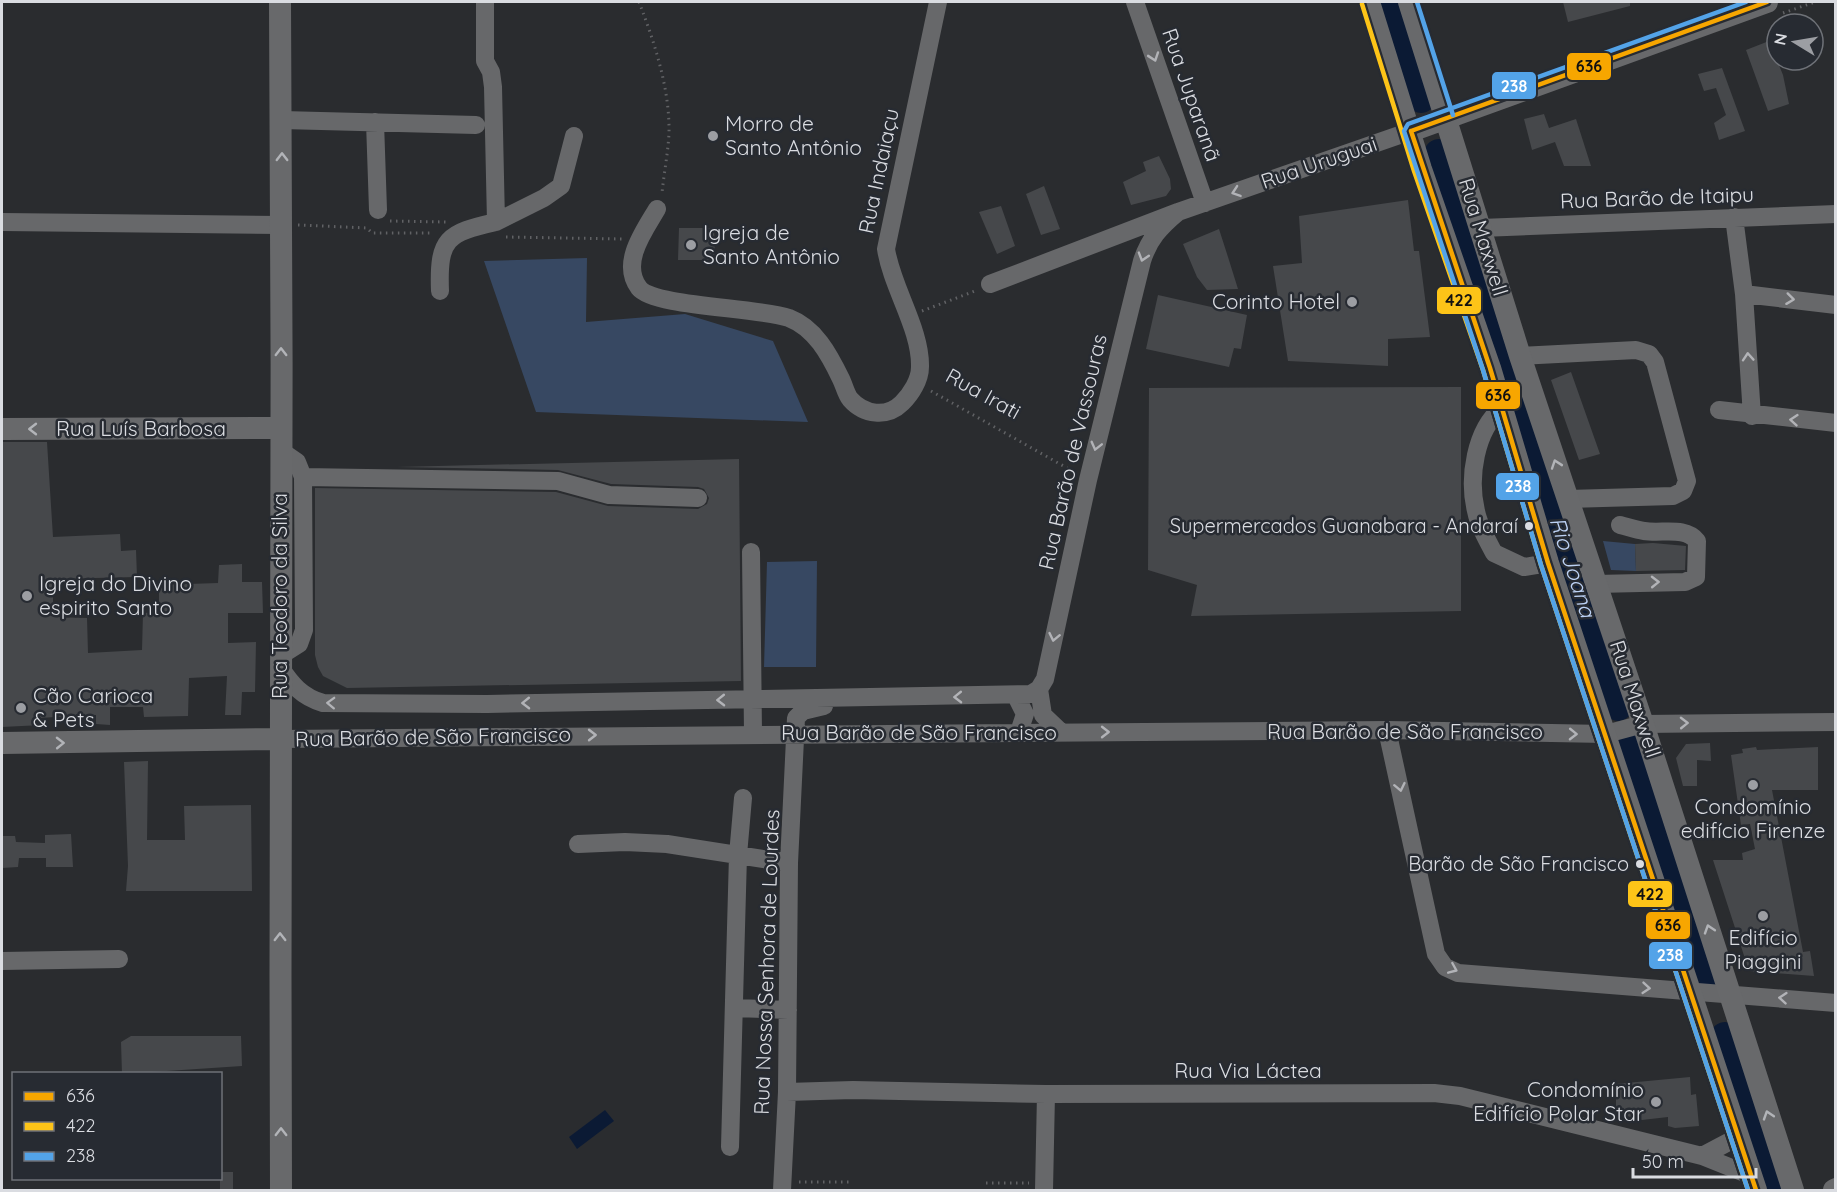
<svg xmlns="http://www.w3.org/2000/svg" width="1837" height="1192" font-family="Quicksand,sans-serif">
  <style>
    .green { fill: #374862 }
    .water { fill: #0b1a34 }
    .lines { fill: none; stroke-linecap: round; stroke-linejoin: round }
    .river { stroke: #0b1a34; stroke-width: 30 }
    .building { fill: #46484b }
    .path { stroke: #616265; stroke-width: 3; stroke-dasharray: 1.5 4.5; stroke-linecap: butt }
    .minor { stroke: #67686a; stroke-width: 18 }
    .major { stroke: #68696b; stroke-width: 22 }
    .bus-1-casing { stroke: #272b32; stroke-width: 9 }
    .bus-2-casing { stroke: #272b32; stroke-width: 9 }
    .bus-3-casing { stroke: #272b32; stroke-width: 9 }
    .bus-1 { stroke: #f7a600; stroke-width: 4.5 }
    .bus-2 { stroke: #fdc418; stroke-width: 4.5 }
    .bus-3 { stroke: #53a3e8; stroke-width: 4.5 }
    .oneway { stroke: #b2b3b7 }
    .oneway2 { stroke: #b2b4b8 }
    .poi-dot { fill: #9c9ea3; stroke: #272b32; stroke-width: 2 }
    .bus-dot { fill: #dadce1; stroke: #272b32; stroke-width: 2 }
    .labels { text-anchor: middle; stroke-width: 5; stroke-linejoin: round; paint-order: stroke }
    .bus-label { font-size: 20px; fill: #dadce1; stroke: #272b32; text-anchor: end }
    .street-label { font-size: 21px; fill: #dadce1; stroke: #272b32 }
    .poi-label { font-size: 21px; fill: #dadce1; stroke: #272b32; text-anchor: start }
    .water-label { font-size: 22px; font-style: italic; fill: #bcd1f4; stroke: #272b32 }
    .line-badge { stroke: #272b32; stroke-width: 2 }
    .badge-label { font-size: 16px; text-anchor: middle; font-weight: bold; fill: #fff }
    .pale-badge-label { font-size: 16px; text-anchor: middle; font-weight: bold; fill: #111 }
  </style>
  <rect width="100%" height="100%" fill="#2a2c2f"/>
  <!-- green -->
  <path class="green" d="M587 258 586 322 685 314 773 341 808 422 536 412 484 261Z
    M1603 541 1635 544 1636 571 1611 570Z
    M817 561 816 667H764L767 562Z"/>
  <!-- water -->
  <path class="water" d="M605 1110 614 1121 577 1149 569 1137Z"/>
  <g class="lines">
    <!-- river -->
    <path class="river" d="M1390 2 1421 98
      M1439 154 1618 706
      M1631 745 1705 975
      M1725 1037 1774 1190"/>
  </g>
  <!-- building -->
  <path class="building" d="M1563 2H1630V6L1568 22Z
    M1769 41 1783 75 1789 104 1768 111 1746 50Z
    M1722 68 1745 131 1719 140 1714 123 1726 115 1716 88 1704 91 1698 74Z
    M1544 114 1549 128 1576 119 1591 166H1564L1555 142 1532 150 1524 119Z
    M1159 156 1170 179 1171 189 1166 196 1131 205 1123 182 1146 171 1143 162Z
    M1044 186 1060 229 1041 235 1026 194Z
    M1408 200 1414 251H1419L1430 337 1388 339V366L1288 361 1273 266 1302 263 1299 216Z
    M1001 206 1015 246 997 254 979 212Z
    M679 228H714L715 260H678Z
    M1219 229 1228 257 1238 289 1207 290 1197 277 1183 244Z
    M1158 295 1247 315 1241 349 1234 348 1229 367 1146 349Z
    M1571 372 1600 454 1579 460 1551 380Z
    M1461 387V611L1191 616 1197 585 1148 570 1149 388Z
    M2 442H47L53 537 120 534 121 551 136 550 137 577 53 579V617L87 618 88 653 142 650 143 613 159 612V585L218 583 219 565 242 564V582H262L263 613H228V643L256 642 255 692H242L241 715H225L227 676 189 678 188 716 144 717 143 707H110V725L96 724V715H82L41 718 42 725 2 727Z
    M739 459 741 681 347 688 323 676 318 667 315 655V488L556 492 608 506 698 509 707 504 709 498 704 489 698 487 611 484 558 470 396 467Z
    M1653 543 1686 546 1685 570 1636 571 1635 544Z
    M1710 743 1711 761 1697 760V786H1683L1676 758 1686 744Z
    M1756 747 1757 750 1818 747V790H1772L1803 952 1810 951 1814 976 1749 971 1713 860H1743L1742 853 1755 849 1750 824 1741 825 1731 755 1743 753 1742 749Z
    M148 761 147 840H185L184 806 251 805 252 891H126L128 866 124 762Z
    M71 834 73 867H46V858H19L18 867 2 868V836H15L16 842 45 843V835Z
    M131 1036H241L242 1066 122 1074 121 1042Z
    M1690 1077 1691 1095 1696 1094 1699 1126 1675 1128 1668 1126V1117L1642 1120 1616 1113V1084Z
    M220 1172H233V1191H220Z"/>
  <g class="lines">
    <!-- path -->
    <path class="path" d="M639 2C654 41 670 89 669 133 668 153 664 173 662 193
      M1783 13 1815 2
      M390 221 446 222
      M298 225 367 228 372 233H433
      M506 237 622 239
      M922 311 975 291
      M931 391 1074 472
      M799 1182H851
      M986 1183H1029"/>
    <!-- minor -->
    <path class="minor" d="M1135 2 1205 203
      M282 120 476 125
      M375 122 378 210
      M657 209C644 231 620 263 639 288 654 307 757 307 789 318 815 328 829 354 841 379 844 385 846 394 850 399 864 415 887 418 902 403 911 394 920 380 920 367 921 329 892 288 886 249L938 2
      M1734 217 1744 294 1752 416
      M2 222 282 225
      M496 222 544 198 561 186 574 136
      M1481 228 1836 214
      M990 284 1178 212 1411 131
      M440 291C438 238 447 233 496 222L493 87 491 72 485 61V2
      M1744 294 1836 305
      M1520 356 1636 350 1649 354 1655 362 1687 481 1683 491 1673 496 1568 499
      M1502 408C1475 430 1468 478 1476 511 1479 526 1487 540 1494 553L1524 567 1548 563
      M1719 410 1836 423
      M303 477 558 481 609 495 698 498
      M751 552 753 734
      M1596 584 1685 582 1696 577 1697 541C1685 526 1662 534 1644 531 1636 530 1628 527 1620 525
      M280 656 299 644 304 630 303 477 297 462 281 451
      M280 667C291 684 302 697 323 703L487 704 1031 694 1039 689 1045 679 1088 480 1142 261C1149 239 1160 227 1178 212
      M1039 689 1043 715 1062 733
      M1016 696 1025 714 1019 732
      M1387 730 1436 954 1445 967 1458 973 1836 1003
      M279 739 1387 730 1606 734 1643 724 1836 722
      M578 844 625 842 667 844 789 863
      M2 961 119 959
      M734 1008 788 1010
      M787 1092 853 1090 1046 1094 1434 1093 1460 1096 1702 1156 1752 1176
      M730 1147 738 855 743 798
      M1702 1156 1738 1137
      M782 1190 787 1092 789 863 796 718 803 711 824 706
      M1044 1190 1046 1094"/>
    <!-- major -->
    <path class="major" d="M280 2C284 398 279 794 281 1190
      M1369 2 1421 169 1490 368 1548 563 1756 1190
      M1409 2 1520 356 1643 724 1793 1190
      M1411 131 1767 2
      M2 429 281 428
      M2 743 279 739
      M1834 1190 1836 1189"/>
    <!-- bus-1 casing -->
    <g class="bus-1-casing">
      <path id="bus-1" d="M1411 131 1490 368 1548 563 1756 1190
        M1411 131 1767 2"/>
    </g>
    <!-- bus-2 casing -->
    <g class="bus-2-casing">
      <path id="bus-2" d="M1362 4 1414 171 1483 370 1541 565 1748 1190"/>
    </g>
    <!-- bus-3 casing -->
    <g class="bus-3-casing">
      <path id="bus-3" d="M1417 2 1453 115
        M1746 2 1408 124 1404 131 1483 370 1541 565 1748 1190"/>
    </g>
    <!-- bus-1 -->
    <use href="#bus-1" class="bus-1"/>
    <!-- bus-2 -->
    <use href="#bus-2" class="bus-2"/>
    <!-- bus-3 -->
    <use href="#bus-3" class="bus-3"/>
  </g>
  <!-- one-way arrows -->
  <defs><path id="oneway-chevron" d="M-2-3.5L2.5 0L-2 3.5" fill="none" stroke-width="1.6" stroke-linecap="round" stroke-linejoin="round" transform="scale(1.5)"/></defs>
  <g class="oneway">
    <use href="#oneway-chevron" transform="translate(1154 57) rotate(71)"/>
    <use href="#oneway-chevron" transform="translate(1236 192) rotate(161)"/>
    <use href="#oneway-chevron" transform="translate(1143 257) rotate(107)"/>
    <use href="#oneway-chevron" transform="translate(1790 299) rotate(7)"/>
    <use href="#oneway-chevron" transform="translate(1748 357) rotate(-94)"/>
    <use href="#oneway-chevron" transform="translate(1794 420) rotate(-175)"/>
    <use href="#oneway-chevron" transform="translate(1096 446) rotate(104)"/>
    <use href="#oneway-chevron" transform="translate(1655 582) rotate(-1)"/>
    <use href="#oneway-chevron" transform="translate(1054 637) rotate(102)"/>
    <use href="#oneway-chevron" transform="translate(958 697) rotate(179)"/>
    <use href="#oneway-chevron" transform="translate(721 700) rotate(179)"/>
    <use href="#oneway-chevron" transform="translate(331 703) rotate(-178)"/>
    <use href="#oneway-chevron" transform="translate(526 703) rotate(179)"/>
    <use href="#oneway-chevron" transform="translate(1684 723) rotate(-1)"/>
    <use href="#oneway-chevron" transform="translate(1105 732)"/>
    <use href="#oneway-chevron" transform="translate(1573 734) rotate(1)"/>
    <use href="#oneway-chevron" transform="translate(592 735)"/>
    <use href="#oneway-chevron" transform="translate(1400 787) rotate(78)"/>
    <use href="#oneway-chevron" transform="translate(1453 969) rotate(23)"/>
    <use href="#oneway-chevron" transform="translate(1646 988) rotate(5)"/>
    <use href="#oneway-chevron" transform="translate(1783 998) rotate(-175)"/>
  </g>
  <g class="oneway2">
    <use href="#oneway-chevron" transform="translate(282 157) rotate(-90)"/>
    <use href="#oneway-chevron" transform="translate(281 352) rotate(-90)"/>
    <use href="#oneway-chevron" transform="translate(33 429) rotate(180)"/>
    <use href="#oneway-chevron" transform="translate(1556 464) rotate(-109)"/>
    <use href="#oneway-chevron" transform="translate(60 743) rotate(-1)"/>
    <use href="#oneway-chevron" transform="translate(1709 929) rotate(-108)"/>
    <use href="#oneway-chevron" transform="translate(280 937) rotate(-90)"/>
    <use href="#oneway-chevron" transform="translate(1768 1115) rotate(-108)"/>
    <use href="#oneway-chevron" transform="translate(281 1132) rotate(-90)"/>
  </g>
  <!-- markers -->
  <g class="poi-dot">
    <circle cx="713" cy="136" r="6"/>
    <circle cx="691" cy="245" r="6"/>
    <circle cx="1352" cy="302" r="6"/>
    <circle cx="27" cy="596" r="6"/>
    <circle cx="21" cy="708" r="6"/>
    <circle cx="1753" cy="785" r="6"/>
    <circle cx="1763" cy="916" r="6"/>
    <circle cx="1656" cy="1102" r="6"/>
  </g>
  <g class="bus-dot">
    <circle cx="1529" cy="526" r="5"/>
    <circle cx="1640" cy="864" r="5"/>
  </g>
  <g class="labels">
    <!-- bus labels -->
    <g class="bus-label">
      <text x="1518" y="533">Supermercados Guanabara - Andaraí</text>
      <text x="1629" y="871">Barão de São Francisco</text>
    </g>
    <!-- street labels -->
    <g class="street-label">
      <text transform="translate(1191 95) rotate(71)" y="7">Rua Juparanã</text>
      <text transform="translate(1319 163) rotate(-19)" y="7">Rua Uruguai</text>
      <text transform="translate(879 171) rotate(-78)" y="7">Rua Indaiaçu</text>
      <text transform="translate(1657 198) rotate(-2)" y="7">Rua Barão de Itaipu</text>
      <text transform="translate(1483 237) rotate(73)" y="7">Rua Maxwell</text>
      <text transform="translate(983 394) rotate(29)" y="7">Rua Irati</text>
      <text x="141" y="436">Rua Luís Barbosa</text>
      <text transform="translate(1073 452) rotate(-77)" y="7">Rua Barão de Vassouras</text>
      <text transform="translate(280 596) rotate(-90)" y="7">Rua Teodoro da Silva</text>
      <text transform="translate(1635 699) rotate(72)" y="7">Rua Maxwell</text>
      <text x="1405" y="739">Rua Barão de São Francisco</text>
      <text x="919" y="740">Rua Barão de São Francisco</text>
      <text transform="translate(433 737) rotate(-1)" y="7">Rua Barão de São Francisco</text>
      <text transform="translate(767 962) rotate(-88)" y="7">Rua Nossa Senhora de Lourdes</text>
      <text x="1248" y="1078">Rua Via Láctea</text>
    </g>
    <!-- poi labels -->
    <g class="poi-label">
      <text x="725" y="131">Morro de<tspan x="725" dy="24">Santo Antônio</tspan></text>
      <text x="703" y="240">Igreja de<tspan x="703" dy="24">Santo Antônio</tspan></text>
      <text x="1340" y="309" text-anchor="end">Corinto Hotel</text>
      <text x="39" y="591">Igreja do Divino<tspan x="39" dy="24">espirito Santo</tspan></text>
      <text x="33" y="703">Cão Carioca<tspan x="33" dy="24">&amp; Pets</tspan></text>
      <text x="1753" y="814" text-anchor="middle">Condomínio<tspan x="1753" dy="24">edifício Firenze</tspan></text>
      <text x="1763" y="945" text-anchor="middle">Edifício<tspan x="1763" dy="24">Piaggini</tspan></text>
      <text x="1644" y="1097" text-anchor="end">Condomínio<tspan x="1644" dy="24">Edifício Polar Star</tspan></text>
    </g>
    <!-- water labels -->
    <g class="water-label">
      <text transform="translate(1573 567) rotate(72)" y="8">Rio Joana</text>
    </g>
  </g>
  <g class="line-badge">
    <rect x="1566" y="52" width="46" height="29" rx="6" fill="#f7a600"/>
    <rect x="1491" y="71" width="46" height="29" rx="6" fill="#53a3e8"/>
    <rect x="1436" y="286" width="46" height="29" rx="6" fill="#fdc418"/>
    <rect x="1475" y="381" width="46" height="29" rx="6" fill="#f7a600"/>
    <rect x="1495" y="472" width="45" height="29" rx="6" fill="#53a3e8"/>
    <rect x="1627" y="880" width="46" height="28" rx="6" fill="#fdc418"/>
    <rect x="1645" y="911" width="46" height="29" rx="6" fill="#f7a600"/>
    <rect x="1648" y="941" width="45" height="29" rx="6" fill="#53a3e8"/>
  </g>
  <g class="badge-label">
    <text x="1514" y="92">238</text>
    <text x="1518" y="492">238</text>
    <text x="1670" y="961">238</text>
  </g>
  <g class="pale-badge-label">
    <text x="1589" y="72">636</text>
    <text x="1459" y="306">422</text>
    <text x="1498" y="401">636</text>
    <text x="1650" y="900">422</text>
    <text x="1668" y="931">636</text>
  </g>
  <!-- border -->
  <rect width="1837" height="1192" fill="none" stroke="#dadce1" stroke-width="6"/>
  <!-- legend -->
  <rect x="12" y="1072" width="210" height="108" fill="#272b32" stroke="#6f7278" stroke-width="1.5"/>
  <rect x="24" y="1092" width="30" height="9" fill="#f7a600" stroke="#6f7278" stroke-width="1.5"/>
  <text x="66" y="1102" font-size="18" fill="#dadce1">636</text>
  <rect x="24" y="1122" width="30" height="9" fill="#fdc418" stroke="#6f7278" stroke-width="1.5"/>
  <text x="66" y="1132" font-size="18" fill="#dadce1">422</text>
  <rect x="24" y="1152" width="30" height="9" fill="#53a3e8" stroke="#6f7278" stroke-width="1.5"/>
  <text x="66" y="1162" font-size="18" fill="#dadce1">238</text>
  <!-- north arrow -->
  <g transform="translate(1795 42) rotate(281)"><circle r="28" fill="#272b32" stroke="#6f7278" stroke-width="1.5"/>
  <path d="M0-4.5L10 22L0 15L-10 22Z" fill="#9c9ea3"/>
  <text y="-9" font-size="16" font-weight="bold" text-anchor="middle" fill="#dadce1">N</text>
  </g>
  <!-- scale -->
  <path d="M1633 1168v9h123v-9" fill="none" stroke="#dadce1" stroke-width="3"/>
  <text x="1642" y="1168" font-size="18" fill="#dadce1" stroke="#272b32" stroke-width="4.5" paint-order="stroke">50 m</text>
</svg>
